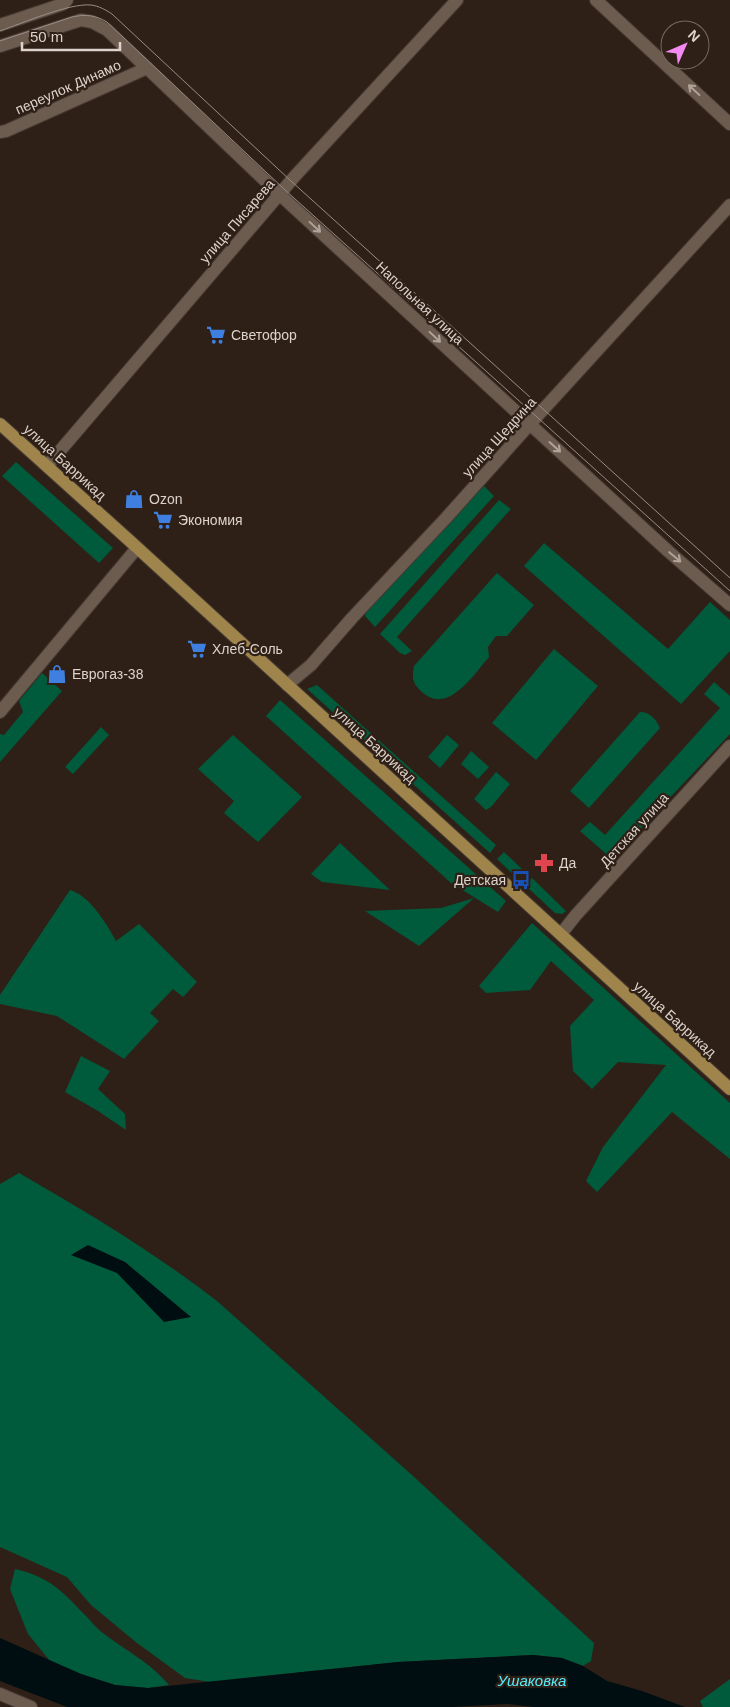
<svg xmlns="http://www.w3.org/2000/svg" width="730" height="1707" font-family="Arial,sans-serif">
  <style>
    .green { fill: #005b3c }
    .water { fill: #000e11 }
    .lines { fill: none; stroke-linecap: round; stroke-linejoin: round }
    .minor-casing { stroke: #463a33; stroke-width: 14 }
    .tertiary-casing { stroke: #463a33; stroke-width: 14 }
    .primary-casing { stroke: #463a33; stroke-width: 14 }
    .minor { stroke: #6c5c50; stroke-width: 12 }
    .tertiary { stroke: #6c5c50; stroke-width: 12 }
    .primary { stroke: #9f844c; stroke-width: 12 }
    .tram { stroke: #988c84; stroke-width: 1 }
    .oneway { stroke: #b0a39a }
    .labels { text-anchor: middle; stroke-width: 4.5; stroke-linejoin: round; paint-order: stroke }
    .street-label { font-size: 14px; fill: #ddd3cc; stroke: #2e2016 }
    .poi-label { font-size: 14px; fill: #ddd3cc; stroke: #2e2016; text-anchor: start }
    .water-label { font-size: 15px; font-style: italic; fill: #54ecfd; stroke: #2e2016 }
  </style>
  <rect width="100%" height="100%" fill="#2e2016"/>
  <!-- green -->
  <path class="green" d="M16 462 113 548 99 563 2 476Z
    M484 486 494 496 375 627 365 616 367 610Z
    M499 500 511 509 397 637 412 651 405 655 400 653 380 634Z
    M544 543 668 649 710 602 730 620V651L681 704 524 566Z
    M497 573 534 605 507 636H496L488 647 489 657C474 674 447 717 421 691 412 683 412 677 414 666Z
    M554 649 598 686 536 760 492 723Z
    M42 673 62 691 0 762V734L4 735 23 712 19 701Z
    M714 682 730 696V734L612 859 580 831 590 822 605 835 720 708 704 694Z
    M317 685 496 845 490 853 307 689Z
    M280 700 506 901 498 912 451 883 266 716Z
    M640 712C650 712 656 719 660 728L589 808 570 791Z
    M101 727 109 735 73 774 65 767Z
    M233 735 302 797 258 842 224 813 234 801 198 769Z
    M447 735 459 745 440 768 428 757Z
    M471 751 489 767 478 779 461 764Z
    M496 772 510 784 491 807 486 810 474 799Z
    M340 843 390 890 322 882 311 874Z
    M504 852 522 869 515 876 497 859Z
    M532 878 566 911 562 914 555 913 525 885Z
    M70 890C89 895 107 924 116 941L139 924 197 982 183 997 173 989 150 1013 159 1021 124 1059 57 1016 0 1004V995Z
    M474 898 419 946 365 911 441 908Z
    M532 923 730 1103V1159L672 1112 597 1192 586 1181 603 1147 666 1065 618 1062 592 1089 573 1071 570 1026 594 1000 551 961 530 990 486 993 479 986Z
    M81 1056 110 1071 98 1089 125 1114 126 1130 98 1111 65 1092Z
    M19 1173C87 1212 155 1253 217 1301L413 1476 594 1643 591 1661 583 1666 562 1658 533 1655 398 1662 210 1682 185 1678 137 1643 91 1605 67 1577 0 1547V1184Z
    M15 1569C49 1577 61 1590 84 1614 90 1620 96 1628 103 1633 126 1651 150 1662 169 1685L148 1688 115 1685 81 1674 50 1661 28 1634 10 1589Z
    M730 1679V1707H703L700 1701Z"/>
  <!-- water -->
  <path class="water" d="M88 1245 125 1262 191 1317 164 1322 117 1273 71 1255Z
    M0 1638 81 1674 115 1685 148 1688 398 1662 533 1655 562 1658 583 1666 607 1681 642 1691 685 1707H534L507 1704 452 1707H67L0 1681Z"/>
  <g class="lines">
    <!-- minor casing -->
    <g class="minor-casing">
      <path id="minor" d="M596 0 730 124
        M0 25 63 4 67 0
        M0 132 6 131 147 68
        M47 466 295 176 457 0
        M287 685 311 665 352 618 446 518 530 424 730 205
        M0 712 137 548
        M0 1694 31 1707"/>
    </g>
    <!-- tertiary casing -->
    <g class="tertiary-casing">
      <path id="tertiary" d="M0 46 81 20 92 22 107 30 279 194 668 551 730 605
        M561 934 576 915 730 746"/>
    </g>
    <!-- primary casing -->
    <g class="primary-casing">
      <path id="primary" d="M0 424 131 542 730 1089"/>
    </g>
    <!-- minor -->
    <use href="#minor" class="minor"/>
    <!-- tertiary -->
    <use href="#tertiary" class="tertiary"/>
    <!-- primary -->
    <use href="#primary" class="primary"/>
    <!-- tram -->
    <path class="tram" d="M0 31C23 23 69 3 91 5 99 6 106 10 112 14L291 181 730 578
      M0 41 72 17C86 14 95 15 107 22L284 189 730 591"/>
  </g>
  <!-- one-way arrows -->
  <defs><path id="oneway-shaft" d="M-6 0H5M1.5-3L5.5 0L1.5 3" fill="none" stroke-width="1.6" stroke-linecap="round" stroke-linejoin="round" transform="scale(1.25)"/></defs>
  <g class="oneway">
    <use href="#oneway-shaft" transform="translate(694 90) rotate(-137)"/>
    <use href="#oneway-shaft" transform="translate(315 227) rotate(43)"/>
    <use href="#oneway-shaft" transform="translate(435 337) rotate(43)"/>
    <use href="#oneway-shaft" transform="translate(555 447) rotate(42)"/>
    <use href="#oneway-shaft" transform="translate(675 557) rotate(40)"/>
  </g>
  <!-- icons -->
  <defs>
    <g id="supermarket-bare" transform="scale(1.5)"><path d="M-6-5.5h2.5l.6 2H6L4.5 2H-2.5L-4.4-4H-6ZM-1.5 3.2a1.3 1.3 0 1 0 .1 0ZM3 3.2a1.3 1.3 0 1 0 .1 0Z" fill="#3f7fe0" stroke="#2e2016" stroke-width="2.5" paint-order="stroke"/></g>
    <g id="shop-bare" transform="scale(1.5)"><path d="M-5-2.5h2.3a2.7 3.5 0 0 1 5.4 0H5L5.5 6h-11ZM-1.5-2.5h3a1.5 2.3 0 0 0-3 0Z" fill="#3f7fe0" stroke="#2e2016" stroke-width="2.5" paint-order="stroke"/></g>
    <g id="pharmacy-bare" transform="scale(1.5)"><path d="M-2-6h4v4h4v4h-4v4h-4v-4h-4v-4h4Z" fill="#e0444e" stroke="#2e2016" stroke-width="2.5" paint-order="stroke"/></g>
    <g id="bus-bare" transform="scale(1.5)"><path d="M-5-6H5V4H4V6H2V4H-2V6H-4V4H-5ZM-3.5-4V0h7V-4ZM-3.5 1.2v1.5H-2V1.2ZM2 1.2v1.5H3.5V1.2Z" fill="#1a4fb4" stroke="#2e2016" stroke-width="2.5" paint-order="stroke"/></g>
  </defs>
  <g fill-rule="evenodd">
    <use href="#supermarket-bare" x="216" y="335"/>
    <use href="#shop-bare" x="134" y="499"/>
    <use href="#supermarket-bare" x="163" y="520"/>
    <use href="#supermarket-bare" x="197" y="649"/>
    <use href="#shop-bare" x="57" y="674"/>
    <use href="#pharmacy-bare" x="544" y="863"/>
    <use href="#bus-bare" x="521" y="880"/>
  </g>
  <g class="labels">
    <!-- street labels -->
    <g class="street-label">
      <text transform="translate(68 87) rotate(-24)" y="5">переулок Динамо</text>
      <text transform="translate(237 221) rotate(-49)" y="5">улица Писарева</text>
      <text transform="translate(420 303) rotate(43)" y="5">Напольная улица</text>
      <text transform="translate(499 437) rotate(-48)" y="5">улица Щедрина</text>
      <text transform="translate(65 462) rotate(42)" y="5">улица Баррикад</text>
      <text transform="translate(375 745) rotate(42)" y="5">улица Баррикад</text>
      <text transform="translate(634 830) rotate(-48)" y="5">Детская улица</text>
      <text transform="translate(675 1019) rotate(42)" y="5">улица Баррикад</text>
    </g>
    <!-- poi labels -->
    <g class="poi-label">
      <text x="231" y="340">Светофор</text>
      <text x="149" y="504">Ozon</text>
      <text x="178" y="525">Экономия</text>
      <text x="212" y="654">Хлеб-Соль</text>
      <text x="72" y="679">Еврогаз-38</text>
      <text x="559" y="868">Да</text>
      <text x="506" y="885" text-anchor="end">Детская</text>
    </g>
    <!-- water labels -->
    <g class="water-label">
      <text x="532" y="1686">Ушаковка</text>
    </g>
  </g>
  <!-- north arrow -->
  <g transform="translate(685 45) rotate(45)"><circle r="24" fill="#2e2016" stroke="#74685f"/>
  <path d="M0-4L9 19L0 12L-9 19Z" fill="#f38af2"/>
  <text y="-8" font-size="14" font-weight="bold" text-anchor="middle" fill="#ddd3cc">N</text>
  </g>
  <!-- scale -->
  <path d="M22 42v8h98v-8" fill="none" stroke="#ddd3cc" stroke-width="2.5"/>
  <text x="30" y="42" font-size="15" fill="#ddd3cc" stroke="#2e2016" stroke-width="4" paint-order="stroke">50 m</text>
</svg>
